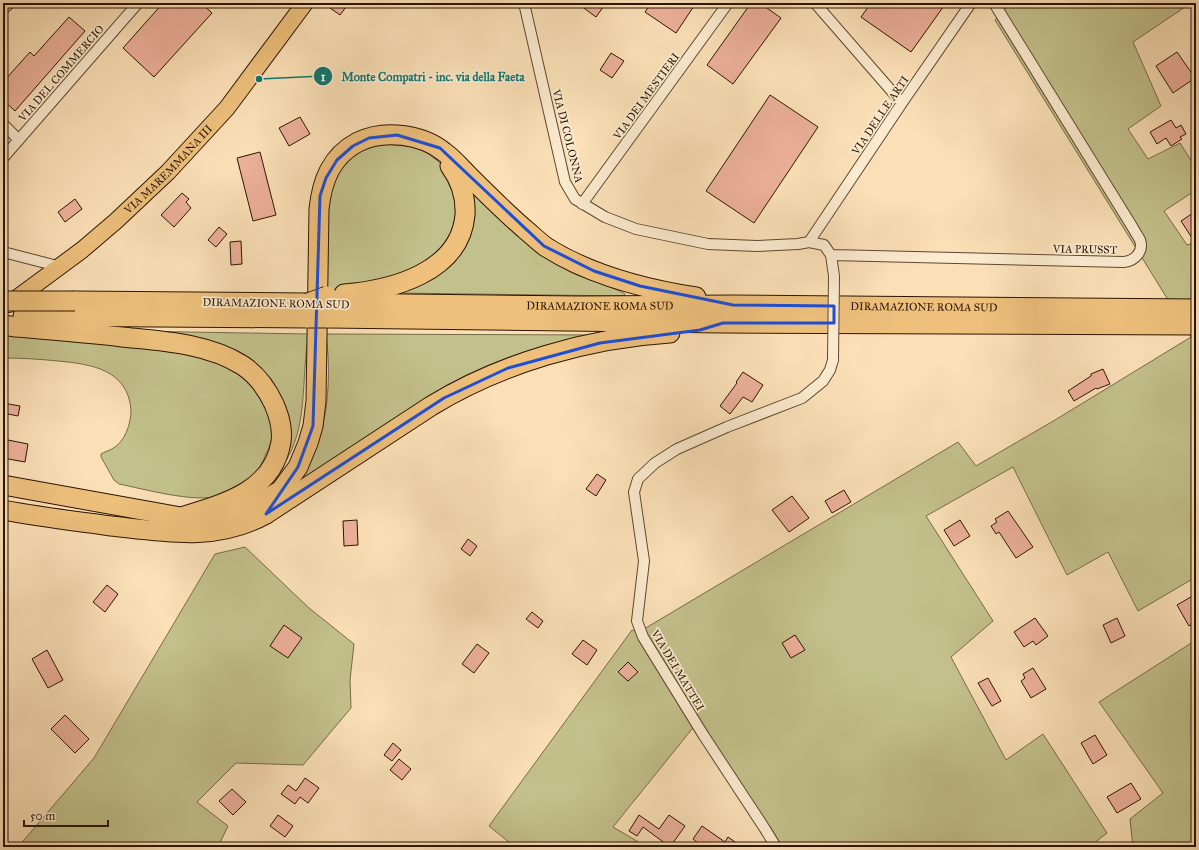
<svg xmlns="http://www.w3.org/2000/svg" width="1199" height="850" font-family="'IM FELL Great Primer',serif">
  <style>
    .green { fill: #c3c18b; stroke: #776a46 }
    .building { fill: #edb19a; stroke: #2b1400 }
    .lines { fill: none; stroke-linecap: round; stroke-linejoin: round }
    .street-casing { stroke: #5f472e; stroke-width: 12 }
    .primary-casing { stroke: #2b1400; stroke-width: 18 }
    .highway-casing { stroke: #2b1400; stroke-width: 21 }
    .street { stroke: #fcebd0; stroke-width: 10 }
    .primary { stroke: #eec07c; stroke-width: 16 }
    .highway { stroke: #eec07c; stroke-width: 19 }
    .street-bridge-casing { stroke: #5f472e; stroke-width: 12; stroke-linecap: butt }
    .highway-bridge-casing { stroke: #2b1400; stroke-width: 21; stroke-linecap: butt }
    .street-bridge { stroke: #fcebd0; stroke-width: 10 }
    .highway-bridge { stroke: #eec07c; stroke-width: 19 }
    .marked { fill: none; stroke: #1d4ed8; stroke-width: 3; stroke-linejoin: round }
    .labels { text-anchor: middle; stroke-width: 3.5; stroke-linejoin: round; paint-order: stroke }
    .street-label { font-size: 11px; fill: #2b1400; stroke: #fcebd0 }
    .leader { fill: none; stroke: #0f766e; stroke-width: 1.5 }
    .callout-dot { fill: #0f766e; stroke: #fcebd0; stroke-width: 1.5 }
    .mark-label { font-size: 12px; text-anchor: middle; font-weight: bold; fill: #fff }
    .callout-label { font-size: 12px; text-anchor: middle; font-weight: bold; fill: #0f766e; stroke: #fcebd0; stroke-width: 3.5; stroke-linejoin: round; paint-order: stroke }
  </style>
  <rect width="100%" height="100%" fill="#fbe0b7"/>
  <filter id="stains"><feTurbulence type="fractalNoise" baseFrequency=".005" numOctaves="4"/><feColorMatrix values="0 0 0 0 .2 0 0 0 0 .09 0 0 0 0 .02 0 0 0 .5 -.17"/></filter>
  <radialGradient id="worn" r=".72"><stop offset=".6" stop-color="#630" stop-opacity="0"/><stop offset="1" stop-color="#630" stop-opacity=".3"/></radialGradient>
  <!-- green -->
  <path class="green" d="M1011 3H1191L1133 42 1161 106 1128 129 1148 159 1180 143 1196 168V190L1164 211 1187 245 1196 242V577L1138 611 1108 552 1067 575 1013 467 926 516 993 621 951 657 1006 760 1043 734 1107 833 1089 847H775L696 724 613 827 647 847H515L489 826 632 630 639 632 958 442 976 466 1055 420 1191 337 995 20Z
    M387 144 414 147 427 153 438 161 447 171 453 182 457 224 429 266 353 291H333L326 290 329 192 340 170 350 159 360 152 372 146Z
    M475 194C500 219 525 246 556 264 563 268 570 272 577 275 585 278 622 291 625 294V296L396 293 434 276 471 196Z
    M127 331 309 334C300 379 310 427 282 467L290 445 291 431 289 416 285 404 271 380Z
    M3 332 176 350C197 356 220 361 239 374 256 386 274 410 272 433 272 441 269 448 265 456 261 467 253 478 243 484 239 487 234 488 229 491 226 492 222 495 218 496 194 503 144 489 119 484L114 480 101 457V454C104 452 108 451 112 449 125 442 131 424 131 410 128 369 90 364 58 361 39 359 21 358 3 358Z
    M326 334 602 335 543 352 297 489C301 476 309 466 314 453 329 418 331 372 326 334Z
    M245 547 309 608 354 644 350 680 351 708 303 765 236 763 197 802 228 826 218 847H18L94 758 215 554Z
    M1196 640V847H1133L1130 819 1163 793 1099 702Z"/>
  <!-- building -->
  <path class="building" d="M3 3H18L3 17Z
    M163 3H201L212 13 154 77 123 48Z
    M323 3H349L340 15Z
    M577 3H606L596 17Z
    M651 3H696L676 33 645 12Z
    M751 3H760L781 18 733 84 707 65Z
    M871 3H946L911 52 861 17Z
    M69 17 85 31 15 111 3 100V82L30 52 34 56Z
    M1177 52 1195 78 1173 93 1156 66Z
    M611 53 624 61 612 78 600 70Z
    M770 95 818 127 754 223 706 191Z
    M300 117 310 134 289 146 279 128Z
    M1171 120 1176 128 1181 125 1186 134 1180 137 1182 139 1171 146 1166 138 1157 144 1150 132Z
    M260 152 276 215 253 221 237 158Z
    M182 193 189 199 186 202 191 208 174 227 161 215Z
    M75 199 82 209 65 222 58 212Z
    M1196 211V244L1181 221Z
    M219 227 227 234 216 247 208 240Z
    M241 241 242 264 231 265 230 242Z
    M1103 369 1110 384 1097 389 1096 388 1074 401 1068 391 1091 376V374Z
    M743 372 763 385 752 402 743 397 730 414 720 406 737 383 736 382Z
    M3 403 20 406 18 416 3 413Z
    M3 439 28 444 25 462 3 458Z
    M597 474 606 480 596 496 586 489Z
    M844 490 851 502 832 513 825 501Z
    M792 496 809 518 789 532 772 510Z
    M1008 511 1033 547 1016 558 999 532 996 534 991 526 997 522 995 519Z
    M357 520 358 545 344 546 343 521Z
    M960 520 970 536 954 546 944 530Z
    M468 539 477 546 470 556 461 549Z
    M107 585 118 594 105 612 93 602Z
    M1196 594V622L1189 626 1177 605Z
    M532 612 543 621 538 628 526 619Z
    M1035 618 1048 636 1036 645 1033 641 1024 647 1014 632Z
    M1117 618 1125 636 1111 643 1103 625Z
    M284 625 302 638 288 658 270 646Z
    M795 635 805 650 791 658 782 643Z
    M583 640 597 650 587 665 572 654Z
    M477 644 489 653 474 673 462 664Z
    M47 650 63 680 48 688 32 659Z
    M628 662 638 672 628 681 618 672Z
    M1033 668 1046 689 1031 698 1021 681 1025 678 1023 674Z
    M988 678 1001 701 992 706 978 683Z
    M65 715 89 739 75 753 51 729Z
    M1095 735 1107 755 1093 764 1081 743Z
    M393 743 401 750 392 761 384 755Z
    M399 759 411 769 402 780 390 770Z
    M305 778 319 788 308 803 300 797 295 804 281 794 288 785 296 791Z
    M1131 783 1141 799 1117 813 1107 797Z
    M232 789 246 802 233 815 219 801Z
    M278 815 293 826 285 837 270 826Z
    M639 815 659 829 669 815 685 826 670 847 643 827 637 836 629 831Z
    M702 826 725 842 728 837 742 847H703L693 839Z"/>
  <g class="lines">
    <!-- street casing -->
    <g class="street-casing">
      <path id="street" d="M524 3 565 182 575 199 605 217 636 229 708 244 757 246 798 244 809 242 824 245 831 255 834 276
        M815 3 902 103
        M3 124 19 140
        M3 158 138 3
        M582 204 728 3
        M809 242 902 103 971 3
        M3 252 61 267
        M831 255 1124 262C1135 261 1144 251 1140 240 1138 236 1135 232 1133 228L994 3
        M776 847 765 829 704 736 643 637 637 621 644 561 634 492 638 479 655 463 677 449 727 427 802 398 823 381 830 370 833 360"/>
    </g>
    <!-- primary casing -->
    <g class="primary-casing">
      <g id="primary">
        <path id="s1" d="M9 304 82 250 116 221 168 172 227 108 305 3"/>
      </g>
    </g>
    <!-- highway casing -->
    <g class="highway-casing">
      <g id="highway">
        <path d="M344 294C391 290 460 273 465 215 466 197 461 181 450 166"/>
        <path d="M75 301 308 303"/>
        <path id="s2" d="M327 303 581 306 733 305 1196 309"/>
        <path d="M23 316 308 318"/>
        <path d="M327 318 723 323 1196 325"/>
        <path d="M3 325 16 327C51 330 87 333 122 337 161 341 207 343 242 365 256 374 267 389 274 404 279 416 283 428 281 442 273 492 223 504 181 517"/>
        <path d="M3 485 181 517C219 520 246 513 278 492"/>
        <path d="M3 510C39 517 75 521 111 526 165 532 216 542 266 514L431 406C501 363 589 338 670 333"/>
        <path d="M266 514 281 490 298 467 308 443 313 426 316 401 319 209C322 181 331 156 358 142 384 129 422 134 444 152 454 159 462 169 470 177 489 196 507 214 527 231 533 236 539 242 546 247 590 275 644 289 696 297"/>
      </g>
    </g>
    <!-- street -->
    <use href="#street" class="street"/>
    <!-- primary -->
    <use href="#primary" class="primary"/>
    <!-- highway -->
    <use href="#highway" class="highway"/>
    <!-- street-bridge casing -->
    <g class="street-bridge-casing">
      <path id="street-bridge" d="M833 360 834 276"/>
    </g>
    <!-- highway-bridge casing -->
    <g class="highway-bridge-casing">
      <path id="highway-bridge" d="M3 301H75
        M308 303 327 296
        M308 318H327"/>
    </g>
    <!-- street-bridge -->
    <use href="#street-bridge" class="street-bridge"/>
    <!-- highway-bridge -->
    <use href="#highway-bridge" class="highway-bridge"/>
  </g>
  <!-- marked area -->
  <path class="marked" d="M397 135 440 148 544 246 594 271 640 286 733 305 834 306V323H723L700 330 600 343 508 368 444 398 266 514 298 467 313 426 320 196 326 178 337 160 353 146 369 138Z"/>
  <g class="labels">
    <!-- street labels -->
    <g class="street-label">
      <text transform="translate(61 73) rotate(-49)" y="4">VIA DEL COMMERCIO</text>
      <text transform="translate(646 96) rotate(-54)" y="4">VIA DEI MESTIERI</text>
      <text transform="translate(880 115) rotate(-56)" y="4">VIA DELLE ARTI</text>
      <text transform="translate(568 136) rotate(76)" y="4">VIA DI COLONNA</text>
      <text dy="4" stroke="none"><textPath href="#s1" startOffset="209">VIA MAREMMANA III</textPath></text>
      <text transform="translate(1085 249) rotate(1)" y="4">VIA PRUSST</text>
      <text transform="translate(276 303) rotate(1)" y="4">DIRAMAZIONE ROMA SUD</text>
      <text dy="4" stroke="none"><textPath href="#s2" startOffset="273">DIRAMAZIONE ROMA SUD</textPath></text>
      <text dy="4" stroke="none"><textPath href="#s2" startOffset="597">DIRAMAZIONE ROMA SUD</textPath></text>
      <text transform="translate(678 670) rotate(59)" y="4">VIA DEI MATTEI</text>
    </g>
  </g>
  <!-- callouts -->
  <path class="leader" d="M259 79L323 76"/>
  <g class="callout-dot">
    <circle cx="259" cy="79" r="4"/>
    <circle cx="323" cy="76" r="10"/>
  </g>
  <g class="mark-label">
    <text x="323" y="81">1</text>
  </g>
  <g class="callout-label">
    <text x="433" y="81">Monte Compatri - inc. via della Faeta</text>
  </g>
  <!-- margin -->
  <rect width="1199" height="850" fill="none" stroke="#fbe0b7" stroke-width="16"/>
  <rect x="4" y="4" width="1191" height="842" fill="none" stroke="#2b1400" stroke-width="2"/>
  <rect x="8" y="8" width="1183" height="834" fill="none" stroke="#2b1400"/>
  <!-- scale -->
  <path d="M24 820v6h84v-6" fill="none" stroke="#2b1400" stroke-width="2"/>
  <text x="30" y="820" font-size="12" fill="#2b1400" stroke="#fcebd0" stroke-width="3" paint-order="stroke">50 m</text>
  <rect width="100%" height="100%" filter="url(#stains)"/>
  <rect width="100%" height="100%" fill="url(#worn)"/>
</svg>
